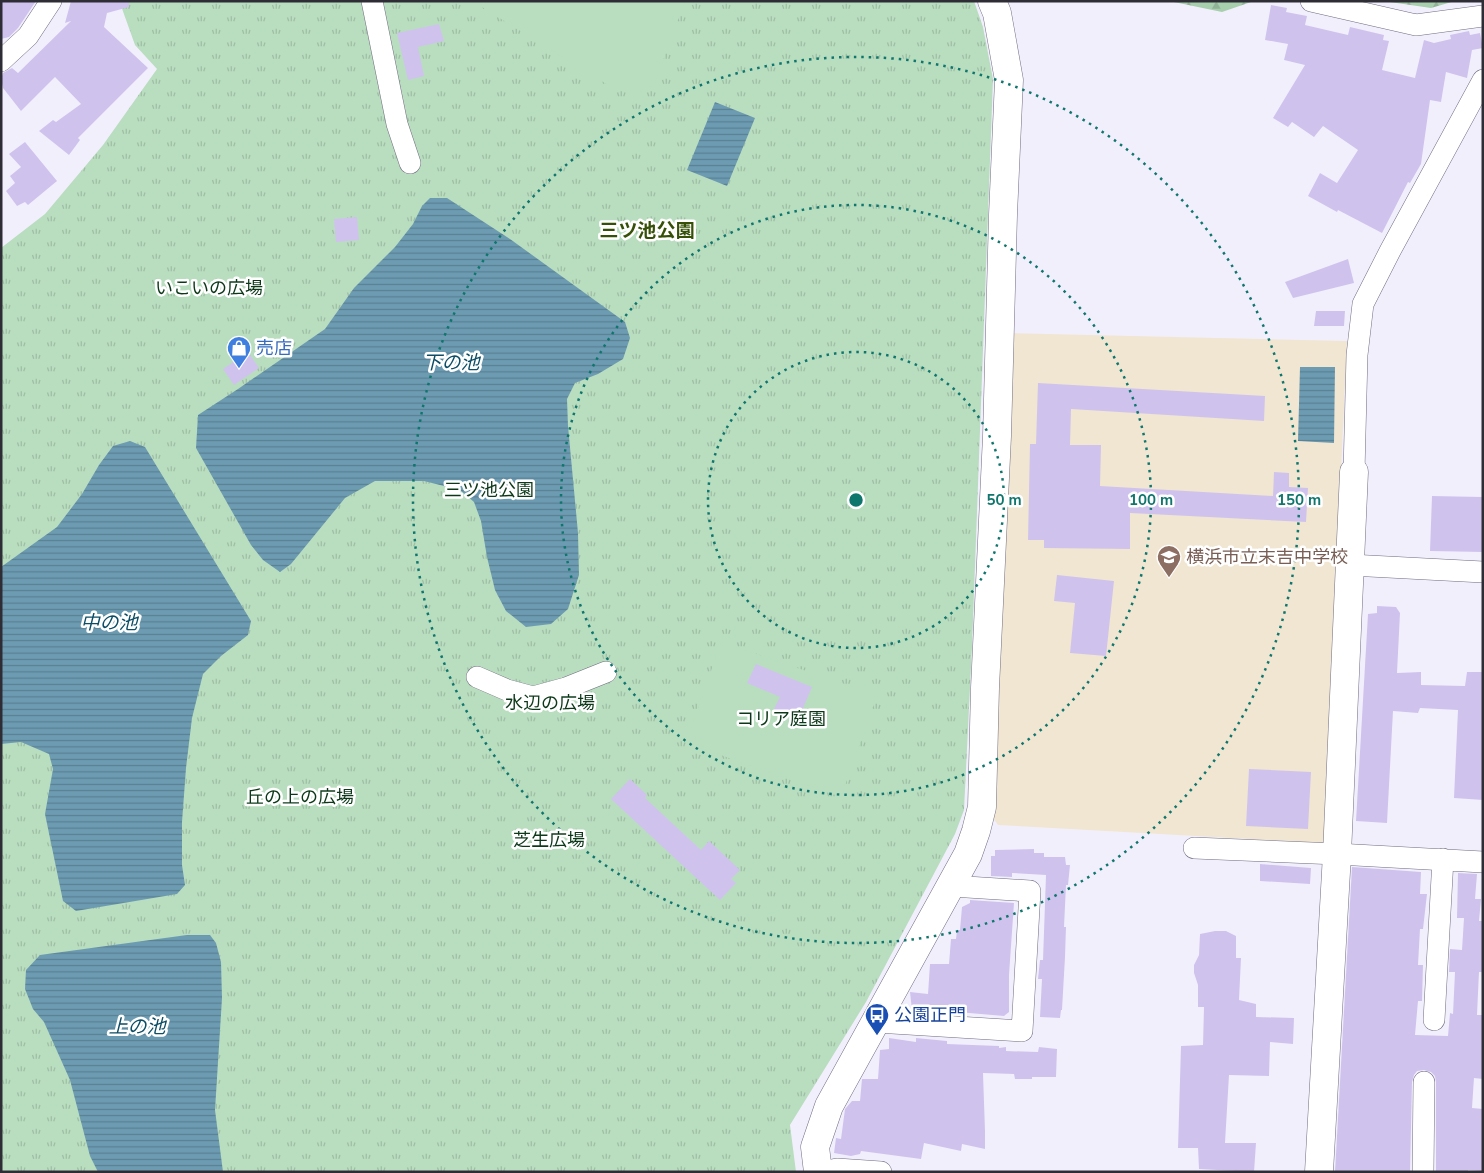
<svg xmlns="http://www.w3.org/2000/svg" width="1484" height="1173" font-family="'Nunito Sans','Noto Sans JP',sans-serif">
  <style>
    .education { fill: #f1e6d2 }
    .forest { fill: url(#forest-firs) }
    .park { fill: url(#park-tufts) }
    .garden { fill: #b9ddbf }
    .water { fill: url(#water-rules) }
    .building { fill: #cfc3ee }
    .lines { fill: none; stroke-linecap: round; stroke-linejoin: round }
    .street-casing { stroke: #716c80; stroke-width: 22 }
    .secondary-casing { stroke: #716c80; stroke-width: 29 }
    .street { stroke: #fff; stroke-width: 21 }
    .secondary { stroke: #fff; stroke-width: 28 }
    .ring { fill: none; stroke: #0f766e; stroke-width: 2.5; stroke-dasharray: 2.5 5 }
    .labels { text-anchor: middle; stroke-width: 5; stroke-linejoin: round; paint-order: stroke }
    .park-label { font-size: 18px; fill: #0c3819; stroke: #fff }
    .shop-label { font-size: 18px; fill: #366cbe; stroke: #fff; text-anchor: start }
    .education-label { font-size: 18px; fill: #785e54; stroke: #fff; text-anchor: start }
    .transit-label { font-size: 18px; fill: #164399; stroke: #fff; text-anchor: start }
    .neighbourhood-label { font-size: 19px; font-weight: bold; fill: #365107; stroke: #fff }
    .water-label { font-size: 19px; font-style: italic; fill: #0d4e66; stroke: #fff }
    .centre { fill: #0f766e; stroke: #fff; stroke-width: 2.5 }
    .ring-label { font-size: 15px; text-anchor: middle; font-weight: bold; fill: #0f766e; stroke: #fff; stroke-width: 5; stroke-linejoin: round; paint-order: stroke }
  </style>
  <defs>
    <pattern id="forest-firs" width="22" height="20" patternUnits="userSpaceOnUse" patternTransform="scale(1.25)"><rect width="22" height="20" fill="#a7cead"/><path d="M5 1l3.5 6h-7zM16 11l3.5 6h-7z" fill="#90b195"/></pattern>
    <pattern id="park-tufts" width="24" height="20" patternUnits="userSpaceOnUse" patternTransform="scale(1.25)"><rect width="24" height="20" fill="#b9ddbf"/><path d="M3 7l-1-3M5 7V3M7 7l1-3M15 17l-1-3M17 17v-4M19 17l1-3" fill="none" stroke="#9fbea5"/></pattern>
    <pattern id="water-rules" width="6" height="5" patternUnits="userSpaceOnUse" patternTransform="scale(1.25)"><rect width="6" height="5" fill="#6d9cb2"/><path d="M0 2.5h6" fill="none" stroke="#5a7f92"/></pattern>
  </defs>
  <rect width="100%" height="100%" fill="#f2effd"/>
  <!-- education -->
  <path class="education" d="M1010 333 1347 341 1324 843 998 825 991 815Z"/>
  <!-- forest -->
  <path class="forest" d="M1169 1H1254L1222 12Z
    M1383 1H1455L1431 8Z"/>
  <!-- park -->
  <path class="park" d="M120 1H974L983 27 993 79 972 647 964 810 955 834 866 1002 790 1125 796 1172H1V248L45 214 103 145 157 69 135 45 120 3Z"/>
  <!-- garden -->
  <path class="garden" d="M472 1H685L654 85 637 93 616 90Z
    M721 642 877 695 841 797 686 743Z"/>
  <!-- water -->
  <path class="water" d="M715 102 755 118 727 186 687 170Z
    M430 198H447L510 239 625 322 630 338 623 359 598 374 575 383 567 399 568 426 578 533 579 575 568 609 551 624 526 627 506 611 495 590 487 557 481 521 474 502 461 491 448 487 424 481H375L345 498 291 564 280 572 263 560 251 545 196 448 198 415 238 389 325 329 354 288 395 247 413 224 422 206Z
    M1300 367H1335L1334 443 1298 441Z
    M130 441 145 447 251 621 248 635 221 656 203 674 192 718 186 768 182 822V865L185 885 177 894 76 911 63 901 45 814 53 769 49 754 21 742 1 744V567L57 527 82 494 99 465 113 446Z
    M187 935H210L216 943 221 962 222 998 215 1110 223 1172H98L90 1156 70 1080 44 1022 33 1009 25 989 26 970 40 955Z"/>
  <!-- building -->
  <path class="building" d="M1 1H36L18 28 9 37 1 39Z
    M71 1H129V7L107 13 104 27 148 68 78 138 80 140 69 155 39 131 53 120 56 122 81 104 55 77 21 111 3 88 1 79 3 73 12 68 18 73 71 21 65 23Z
    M1271 5 1287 8 1286 12 1307 16 1305 25 1348 35 1350 27 1384 35 1383 40 1389 41 1382 70 1415 78 1424 40 1434 43 1451 39 1450 35 1469 31 1470 35 1480 33 1483 48 1472 50 1467 78 1446 72 1441 102 1430 100 1421 164 1410 183 1408 182 1382 233 1338 210 1337 212 1308 196 1320 173 1337 183 1358 150 1323 126 1314 137 1292 122 1288 127 1273 118 1305 65 1284 60 1288 44 1265 40Z
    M439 24 444 41 418 47 424 76 408 80 397 33Z
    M25 142 57 181 28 205 25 202 17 206 6 191 15 183 10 176 21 167 9 154Z
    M357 217 359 240 336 242 334 219Z
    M1348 259 1354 283 1293 298 1285 282Z
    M1316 311H1345L1344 326H1314Z
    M248 352 259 368 234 385 223 369Z
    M1038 383 1265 396 1264 421 1071 409 1070 445H1101L1100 486 1273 496 1274 472 1289 473V487L1308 488 1306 522 1130 513V549L1044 548V540H1028L1030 444H1036Z
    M1432 496 1483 497V552L1430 551Z
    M1057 575 1114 581 1106 656 1070 653 1075 603 1054 601Z
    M1377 606 1396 607 1400 613 1397 673 1421 672V685L1465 686 1467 672H1483V800L1454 798 1458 710 1420 708 1418 713 1393 711 1387 823 1356 821 1368 614 1377 613Z
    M756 664 812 687 798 720 774 709 780 697 747 683Z
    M1249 769 1311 772 1308 829 1246 826Z
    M630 779 647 795 645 798 701 850 709 841 740 870 731 879 736 883 720 900 611 799Z
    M1034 849V853H1044V857H1065L1066 865H1070L1068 885H1066L1064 927H1066L1065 957 1062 1010H1061L1060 1018 1040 1017 1042 979H1038L1040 960H1043L1046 875 1012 873V877L991 876V856H995V850Z
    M1260 864 1311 868 1310 884 1260 881Z
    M1352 867 1421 872 1420 894H1427L1423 929H1420L1418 965H1423L1422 1001H1418L1415 1035 1448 1036 1450 1013 1453 1014 1455 972H1449L1450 949 1462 950 1464 918H1457L1458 873 1477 874 1475 899H1481L1479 921H1483V972H1479L1477 1015H1483V1079L1474 1078 1472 1108 1483 1109V1171L1468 1170V1172H1436V1082L1435 1076 1431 1072 1424 1070 1417 1071 1414 1075 1412 1082 1410 1172H1335Z
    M970 900 1014 903 1009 975V1012L1004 1016 934 1010 929 1013 912 1010 910 992 928 994 930 964H949L951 939H956L957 930H960L962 907 970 903Z
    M1215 931H1226L1236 936V958H1241L1239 1000 1256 1004V1017L1294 1018 1293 1044 1270 1042 1269 1076 1229 1075 1225 1143H1256L1254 1172 1199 1169 1198 1148H1178L1181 1046 1203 1045 1204 1007H1198V985L1194 973V965L1199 955 1200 934Z
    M889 1038 916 1042V1038L947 1041V1044L999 1046V1048L1006 1047V1051L1038 1052 1039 1047 1057 1049 1056 1077H1032V1079H1015L1014 1074 983 1073 985 1131V1149L962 1144 961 1151 924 1143 921 1159 861 1151 860 1154 851 1156 834 1153 836 1138 841 1139 845 1109 852 1101H860L862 1079H878L880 1050 889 1049Z"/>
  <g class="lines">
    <!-- street casing -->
    <g class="street-casing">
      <path id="street" d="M372 1 397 124 410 163
        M1311 1 1416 25 1483 16
        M1 61 28 36 51 1
        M1354 472 1357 355 1363 304 1390 251 1483 80
        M1350 565 1483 572
        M477 677 507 690 533 697 566 688 606 672
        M1194 848 1337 854 1483 862
        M1434 1020 1443 859
        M876 1022 1022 1031 1030 891 951 886
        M822 1172 837 1169 881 1172
        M1423 1172 1424 1082"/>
    </g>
    <!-- secondary casing -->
    <g class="secondary-casing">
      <path id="secondary" d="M818 1172 815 1147 829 1106 968 854 976 831 982 807 985 688 997 436 1003 215 1009 80 997 13 992 1
        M1319 1172 1337 854 1354 472"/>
    </g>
    <!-- street -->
    <use href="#street" class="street"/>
    <!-- secondary -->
    <use href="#secondary" class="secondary"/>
  </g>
  <!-- distance rings -->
  <g class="ring">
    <circle cx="856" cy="500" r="148"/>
    <circle cx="856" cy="500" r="295"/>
    <circle cx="856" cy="500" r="443"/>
  </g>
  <!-- icons -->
  <defs>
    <g id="shop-pin" transform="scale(1.25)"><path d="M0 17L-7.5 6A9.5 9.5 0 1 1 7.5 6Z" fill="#3f7fe0" stroke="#fff"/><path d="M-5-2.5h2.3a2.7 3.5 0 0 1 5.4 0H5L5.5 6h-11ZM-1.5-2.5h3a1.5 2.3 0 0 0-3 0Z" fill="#fff"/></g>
    <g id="school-pin" transform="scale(1.25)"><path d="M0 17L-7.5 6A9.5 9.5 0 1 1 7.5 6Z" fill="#8d6e63" stroke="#fff"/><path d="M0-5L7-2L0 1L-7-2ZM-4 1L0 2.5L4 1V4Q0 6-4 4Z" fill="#fff"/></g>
    <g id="bus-pin" transform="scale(1.25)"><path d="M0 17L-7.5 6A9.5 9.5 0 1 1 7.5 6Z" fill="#1a4fb4" stroke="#fff"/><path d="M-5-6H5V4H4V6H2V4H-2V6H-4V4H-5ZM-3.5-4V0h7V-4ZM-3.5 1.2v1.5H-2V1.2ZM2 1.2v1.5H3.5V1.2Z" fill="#fff"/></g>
  </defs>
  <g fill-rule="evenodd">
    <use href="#shop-pin" x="239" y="348"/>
    <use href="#school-pin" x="1169" y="557"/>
    <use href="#bus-pin" x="877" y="1015"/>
  </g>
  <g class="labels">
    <!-- park labels -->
    <g class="park-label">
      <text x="209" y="294">いこいの広場</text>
      <text x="489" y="496">三ツ池公園</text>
      <text x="550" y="709">水辺の広場</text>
      <text x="781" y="725">コリア庭園</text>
      <text x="300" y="803">丘の上の広場</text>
      <text x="549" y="846">芝生広場</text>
    </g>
    <!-- shop labels -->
    <g class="shop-label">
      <text x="256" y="354">売店</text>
    </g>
    <!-- education labels -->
    <g class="education-label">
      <text x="1186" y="563">横浜市立末吉中学校</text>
    </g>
    <!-- transit labels -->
    <g class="transit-label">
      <text x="894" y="1021">公園正門</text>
    </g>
    <!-- neighbourhood labels -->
    <g class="neighbourhood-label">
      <text x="647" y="237">三ツ池公園</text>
    </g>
    <!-- water labels -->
    <g class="water-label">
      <text x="451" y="369">下の池</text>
      <text x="109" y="629">中の池</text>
      <text x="137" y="1033">上の池</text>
    </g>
  </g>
  <circle cx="856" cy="500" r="8" class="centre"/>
  <g class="ring-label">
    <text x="1004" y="505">50 m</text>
    <text x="1151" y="505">100 m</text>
    <text x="1299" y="505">150 m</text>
  </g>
  <!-- border -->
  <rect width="1484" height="1173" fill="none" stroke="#2e2c35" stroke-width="5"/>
</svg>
